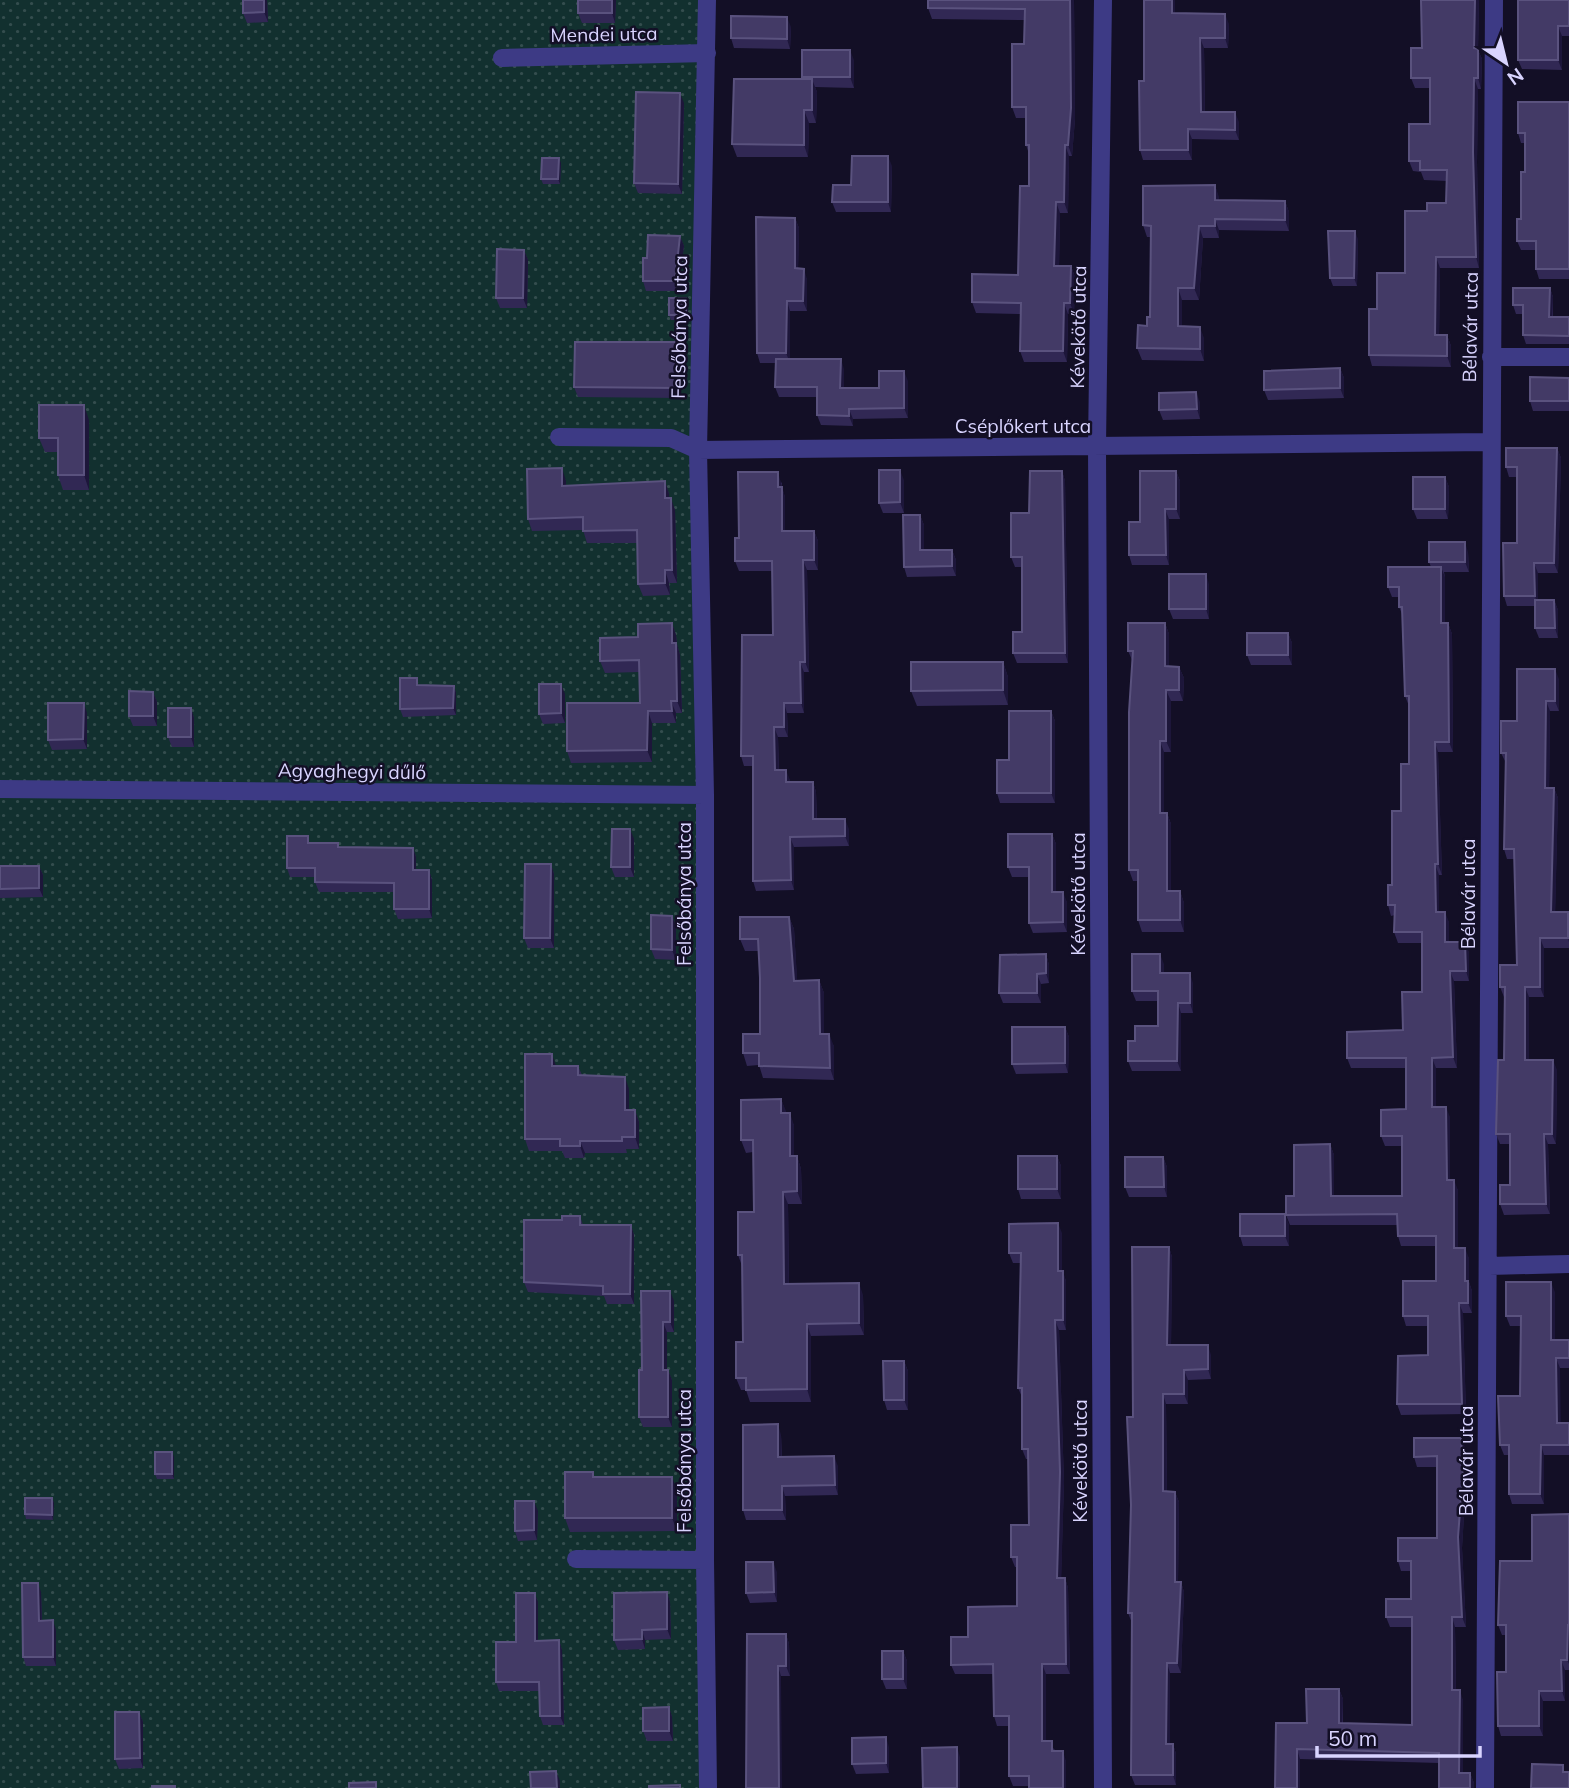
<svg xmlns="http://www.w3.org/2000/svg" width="1569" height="1788" font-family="Mulish,sans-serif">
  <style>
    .garden { fill: url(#garden-dots) }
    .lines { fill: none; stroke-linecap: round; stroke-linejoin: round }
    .street { stroke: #3d3a85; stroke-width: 18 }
    .wall { fill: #312854 }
    .shaded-wall { fill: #1d163a }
    .building { fill: #433a66; stroke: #5a527e; stroke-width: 2 }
    .labels { text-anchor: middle; stroke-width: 5; stroke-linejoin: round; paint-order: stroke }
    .street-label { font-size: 19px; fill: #d9d4ff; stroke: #130f26 }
  </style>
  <defs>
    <pattern id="garden-dots" width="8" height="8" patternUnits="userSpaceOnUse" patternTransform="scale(1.75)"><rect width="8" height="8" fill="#12302f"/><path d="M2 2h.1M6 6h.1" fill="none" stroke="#344d4e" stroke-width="1.8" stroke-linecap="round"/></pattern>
  </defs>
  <rect width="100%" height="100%" fill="#130f26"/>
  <!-- garden -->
  <path class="garden" d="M0 0H707L698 450 708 1788H0Z"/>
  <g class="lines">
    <!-- street -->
    <path class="street" d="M707 0 698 450 705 795V1560L708 1788
      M502 58 707 53
      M1491 357H1569
      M559 437 671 438 698 450 1490 442
      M0 789 705 795
      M1489 1266 1569 1264
      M576 1559 705 1560
      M1103 1788 1097 446 1103 0
      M1485 1788 1494 0"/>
  </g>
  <!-- wall -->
  <path class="wall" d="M243 0H267L268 22 247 23 243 13Z
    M616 0 615 23H582L578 13Z
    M1074 0 1075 119 1072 156H1069L1068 213H1060L1059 266H1071L1075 277 1074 314H1068L1067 362H1024L1020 351 1021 314 976 313 972 302 1018 275 1029 186V154L1026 145V118H1016L1012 107 1024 44 1025 20 932 19 928 8Z
    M1175 0V13L1229 24 1228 48H1204L1205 112 1239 122V140L1192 139V160H1143L1140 150 1144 81V37Z
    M1479 0 1478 50 1482 59 1481 89H1478L1477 162 1479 268H1440L1439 335H1447L1451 346V367L1372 366 1369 355 1377 309 1405 273 1427 211 1446 203 1447 181 1424 180 1421 172 1413 171 1409 161 1430 124V88H1415L1411 78 1422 48Z
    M1569 0V36H1562V70L1522 69 1518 60Z
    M791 27 790 49 734 48 731 38Z
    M854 60V88L815 87 817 92 816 123H809L808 157H737L732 144 803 79 802 77Z
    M1569 102V279H1539L1536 269V250H1521L1517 241 1521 219 1525 172V143H1521L1518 133Z
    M684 103 682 194 638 193 634 183Z
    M561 163 560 184H543L541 179Z
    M892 166 891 212H836L832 202Z
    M1215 185 1219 200 1285 201 1289 212V231L1219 230V238H1203L1199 300H1182V326L1204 338V361L1142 360 1137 348 1150 317 1151 237H1147L1143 225Z
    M795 218 799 228 798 268 807 279V311H790V359L844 369V388H879L908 381V418L853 419V426L821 425 817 415V397H779L775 387 776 363H760L757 353Z
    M680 236 684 246 678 291H646L643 281 647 258Z
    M1358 239 1357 286H1333L1330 278Z
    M524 250 528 260 527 308H500L496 298Z
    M1550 288 1553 297V317H1569V344H1526L1523 335V314H1516L1513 305Z
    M686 298 688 303V320H671L669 315Z
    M683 352 679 398 578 397 574 387Z
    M1340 368 1344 378V398L1268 400 1264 390Z
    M1569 378V411H1533L1530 401Z
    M1200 402V419L1163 420 1159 410Z
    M89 420V490H63L58 475V452H45L39 438Z
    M1557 448 1561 458 1558 573H1538V600H1554L1558 610V638H1539L1535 628V606H1507L1504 596 1517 543V477H1509L1506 467Z
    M1062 471 1065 481 1068 663H1017L1013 653 1022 632V567H1015L1011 557 1029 513Z
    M1176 471 1180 481V519H1169V565H1132L1129 555 1140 522Z
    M1445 477 1449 487 1448 519H1417L1413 509Z
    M904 480V513H883L879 503Z
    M566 481V486L665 481 669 494V498L675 510 677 583H669L670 595 643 596 638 584 637 543H587L583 530 532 531 528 519Z
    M782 482V488L785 497V531H814L818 541V570H807L809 672H804V713H787L788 737H778L779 770 790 780V782H813L816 792 817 819 849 829V846L794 847V890L756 891 753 881V766H744L741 756 773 635V571H739L735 561 739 538Z
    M920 515 924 525V550H952L956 560V576L907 577 904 567Z
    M1468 552 1469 572H1444L1445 577V623H1448L1452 634 1453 752H1438L1442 875H1439V912L1449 922V942L1469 952V981H1454L1457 1068H1436V1107L1450 1117V1180L1458 1190V1248L1469 1258V1282L1472 1291V1313H1463L1466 1414 1401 1415 1397 1404 1428 1355V1326H1406L1403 1316 1436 1281V1246H1401L1398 1236V1225H1290L1286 1215 1294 1196 1330 1144 1334 1155V1196H1402V1146H1385L1381 1136 1406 1109V1068H1351L1347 1058 1403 1030 1422 992V943H1398L1394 932 1395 915 1391 916 1388 905 1392 885 1401 811 1409 764V706L1405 696 1403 616 1399 607V597H1392L1388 587 1431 567 1429 562Z
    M1209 584V619H1173L1169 609Z
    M672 623 676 635 677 644 680 655 682 713H676V723H652V762L571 763 567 751 640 703 639 672 605 673 600 661 638 637Z
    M1165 623 1169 634V666L1179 667 1184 678 1183 701H1171V752H1164V813H1167L1171 824V891H1180L1184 903V932H1142L1138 920V881H1133L1129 870 1133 662 1128 651Z
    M1288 633 1292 643V665H1251L1247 655Z
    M1003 662 1008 677V705L917 706 911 691Z
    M1559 679V711H1550L1549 788H1554L1558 798 1555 912 1569 915V948H1544V997H1529V1060L1557 1070 1556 1144H1548L1550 1214 1504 1215 1500 1204 1510 1185V1144H1500L1496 1134 1504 1060 1505 997H1504L1500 987 1517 965 1514 859H1507L1504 849 1506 763 1501 753 1517 721Z
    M420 685 454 686 456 693V715L403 717 400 709Z
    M153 692 157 702V726H133L129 716Z
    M565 694V723L543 724 539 714Z
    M191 708 194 718V747H172L168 737Z
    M1051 711 1055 721V803H1000L997 793 1009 760Z
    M87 713V749L52 750 48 740Z
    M1052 834 1056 844V892L1067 902V932L1033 933 1029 923V877H1012L1008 867Z
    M634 839V877H615L611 867Z
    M310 843 339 847 413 848 416 857V870H429L432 880V918L398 919 394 909V892H319L315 882V877H290L287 868Z
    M551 864 554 874V948H528L524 938Z
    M0 866H39L43 875V897L0 898Z
    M672 916 676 926V960L655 959 651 949Z
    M789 917 794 929 797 981 819 980 824 993V1034L834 1046V1080L763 1078 759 1065 747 1066 743 1053 760 1034V978L759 951H745L740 939Z
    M1046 954 1049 965V983L1041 984V1003H1003L999 993Z
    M1164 964V973L1193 983V1013H1181V1071H1132L1128 1061 1135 1041 1158 1026V1001H1136L1132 991Z
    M1065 1027 1069 1037 1068 1073 1016 1074 1012 1064Z
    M556 1066H578L582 1075 629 1089V1110H635L639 1122V1149H626L627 1153H585L584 1158H565L562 1151H529L525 1139Z
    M781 1099 786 1113 794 1125V1156H797L801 1169 802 1204H788L789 1284 863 1295 864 1335 811 1336V1402H750L746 1390H741L736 1378 743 1342 742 1266 738 1255 754 1212 753 1152 746 1153 741 1140Z
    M1057 1156 1061 1166V1199H1021L1018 1189Z
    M1163 1157 1167 1167V1197H1129L1125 1187Z
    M580 1216 583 1225H631L634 1235V1304H607L604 1296 528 1292 524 1282Z
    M1289 1224V1246H1243L1240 1236Z
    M1062 1233V1271L1066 1281V1330H1059L1064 1482 1061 1578H1065L1068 1588 1070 1674H1046V1741L1066 1761 1029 1786H1013L1009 1776V1726H997L994 1716 993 1674H955L951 1665 968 1637 1017 1606V1567H1015L1011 1557 1029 1525 1028 1459H1026L1022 1449V1397L1018 1388 1021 1263H1013L1009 1253Z
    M1169 1247 1172 1257 1171 1345 1211 1355V1379L1188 1380V1404H1166L1167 1491 1175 1492 1179 1502 1178 1582H1181L1184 1592 1181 1673H1170V1744H1173L1176 1754V1785H1135L1131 1775 1132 1623 1128 1613 1133 1417Z
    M641 1291 674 1301V1332H667V1370H668L672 1380V1427H643L639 1417 642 1370Z
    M1555 1292V1340H1569V1368H1560V1423H1569V1455H1544V1504H1512L1509 1494V1455H1504L1500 1445 1520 1396 1521 1326H1510L1506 1316Z
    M904 1361 908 1371V1410H887L884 1400Z
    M781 1435 782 1457 838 1466V1495L785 1496 786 1520H746L743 1510Z
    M1461 1438 1465 1448 1466 1482 1462 1548 1466 1627H1455L1456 1690 1463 1700V1773H1470L1474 1783V1788H1439V1763L1300 1759V1788H1275L1307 1723 1339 1689 1343 1699V1723L1412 1725V1627H1390L1386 1617 1411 1599V1571H1401L1398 1561 1437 1538V1467H1417L1414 1457Z
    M174 1457V1479H157L155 1474Z
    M595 1477 677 1490V1531L570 1532 565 1518Z
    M52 1498 54 1503 53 1520 26 1519 25 1514Z
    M538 1511 537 1540 518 1541 515 1531Z
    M1569 1514V1670H1565V1701H1543V1736H1501L1498 1726 1506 1672V1635H1502L1498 1625 1532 1561Z
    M777 1572V1602L750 1603 746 1593Z
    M41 1592 42 1621 56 1630V1666H26L23 1657Z
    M667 1592 670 1602 671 1639 645 1640V1649L618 1650 614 1640Z
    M538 1602V1641L559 1640 562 1650 564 1725H543L540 1716 539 1691H499L496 1682Z
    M786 1634 789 1644 790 1676H781L746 1788Z
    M903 1651 907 1661V1689H886L882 1679Z
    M669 1707 672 1717 673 1741H647L643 1731Z
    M139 1712 143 1722V1768L119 1769 115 1759Z
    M889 1747V1773L856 1774 852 1764Z"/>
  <!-- shaded-wall -->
  <path class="shaded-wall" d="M264 0H267L268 22 264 12Z
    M612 0H616L615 23 612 13Z
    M1070 0H1074L1075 119 1072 156 1068 145Z
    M1172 0H1175V23L1172 13Z
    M1475 0H1479L1478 50 1482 59 1481 89 1478 78 1474 48Z
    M1225 14 1229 24 1228 48 1225 38Z
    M787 17 791 27 790 49 787 39Z
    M1558 26 1562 36V70L1558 60Z
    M1200 38 1204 48 1205 122 1201 112Z
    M850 50 854 60V88L850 77Z
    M1474 78 1478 89 1477 162 1479 268 1476 257 1473 152Z
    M812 79 817 92 816 123 812 110Z
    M680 93 684 103 682 194 678 184Z
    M804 110 809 123 808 157 804 145Z
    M1235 112 1239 122V140L1235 130Z
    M1188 129 1192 139V160L1188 150Z
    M1065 145 1069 156 1068 213 1064 202Z
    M888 156 892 166 891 212 888 202Z
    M559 158 561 163 560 184 558 179Z
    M1215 185 1219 197V212L1215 200Z
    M1285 201 1289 212V231L1285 220Z
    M1056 202 1060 213 1059 277 1054 266Z
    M795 218 799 228 798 278 795 268Z
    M1215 219 1219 230V238L1215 226Z
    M1199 226 1203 238 1199 300 1194 288Z
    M1355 231 1358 239 1357 286 1354 278Z
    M680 236 684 246 678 291 675 281Z
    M524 250 528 260 527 308 523 298Z
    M1436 257 1440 268 1439 346 1435 335Z
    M1071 266 1075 277 1074 314 1070 303Z
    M804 269 807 279V311L803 301Z
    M1178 288 1182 300V338L1178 326Z
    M1550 288 1553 297 1552 325 1549 317Z
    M686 298 688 303V320L686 315Z
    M787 301 790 311V363L786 353Z
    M1064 303 1068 314 1067 362 1063 351Z
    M1200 327 1204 338V361L1200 349Z
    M1447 335 1451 346V367L1447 356Z
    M680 342 683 352 679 398 675 388Z
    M841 359 844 369V398L840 388Z
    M1340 368 1344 378V398L1340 388Z
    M904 371 908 381V418L904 408Z
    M1196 392 1200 402V419L1197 409Z
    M84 405 89 420V490L84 475Z
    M849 409 853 419V426L849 416Z
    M1557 448 1561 458 1558 573 1554 563Z
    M562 468 566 481V499L562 486Z
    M900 470 904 480V513L900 502Z
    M1062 471 1065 481 1068 663 1065 653Z
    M1176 471 1180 481V519L1176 509Z
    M778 472 785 497V541L782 531 778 487Z
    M1445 477 1449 487 1448 519 1445 509Z
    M665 481 669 494 670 510 665 498Z
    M671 498 675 510 677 583 672 570Z
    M1165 509 1169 519V565L1166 555Z
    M920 515 924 525V560L920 550Z
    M814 531 818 541V570L814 560Z
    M1465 542 1468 552 1469 572 1465 562Z
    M952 550 956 560V576L952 566Z
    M803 560 807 570 809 672 805 662Z
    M1534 563 1538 573V606L1535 596Z
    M1441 567 1445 577V634L1441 623Z
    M665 570 669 583 670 595 665 583Z
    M1206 574 1209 584V619L1206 609Z
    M1554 600 1558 610V638L1555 628Z
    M672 623 676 635 677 644 680 655 682 713 677 701 672 643Z
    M1165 623 1169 634V677L1165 666Z
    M1448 623 1452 634 1453 752 1449 742Z
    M1288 633 1292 643V665L1288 655Z
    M800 662 804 672V713L801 703Z
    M1003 662 1008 677V705L1003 690Z
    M1179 667 1184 678 1183 701 1179 690Z
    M1555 669 1559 679V711L1555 701Z
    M561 684 565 694V723L561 713Z
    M454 686 456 693V715L453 708Z
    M1166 690 1171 701V752L1166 741Z
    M153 692 157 702V726L153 716Z
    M671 701 676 713V723L672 711Z
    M1546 701 1550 711 1549 798 1545 788Z
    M84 703 87 713V749L83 739Z
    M784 703 787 713 788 737 784 727Z
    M191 708 194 718V747L191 737Z
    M648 711 652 723V762L647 750Z
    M1051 711 1055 721V803L1051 793Z
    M774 727 778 737 779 780 775 770Z
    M1160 741 1164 752V824L1160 813Z
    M1435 742 1438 752 1442 875 1438 864Z
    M786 770 790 780V792L786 782Z
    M813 782 816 792 817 829 813 819Z
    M1554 788 1558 798 1555 922 1551 912Z
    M1167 813 1171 824V903L1167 891Z
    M845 819 849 829V846L845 836Z
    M630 829 634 839V877L630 867Z
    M1052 834 1056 844V902L1052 892Z
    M790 837 794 847V890L791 880Z
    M413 848 416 857V880L413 870Z
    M551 864 554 874V948L550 938Z
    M1435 864 1439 875V922L1436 912Z
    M39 866 43 875V897L39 888Z
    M429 870 432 880V918L429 909Z
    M1180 891 1184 903V932L1180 920Z
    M1063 892 1067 902V932L1063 922Z
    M1445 912 1449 922V952L1445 942Z
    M1568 912 1569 915V942L1568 938Z
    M672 916 676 926V960L672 950Z
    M789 917 794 929 798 993 794 981Z
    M1540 938 1544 948V997L1540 987Z
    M1465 942 1469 952V981L1466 971Z
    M1046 954 1049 965V983L1046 973Z
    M1160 954 1164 964V983L1160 973Z
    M1450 971 1454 981 1457 1068 1453 1057Z
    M1190 973 1193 983V1013L1190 1003Z
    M1037 974 1041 984V1003L1037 993Z
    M819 980 824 993V1046L820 1034Z
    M1525 987 1529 997V1070L1525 1060Z
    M1178 1003 1181 1013V1071L1177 1061Z
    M1065 1027 1069 1037 1068 1073 1065 1063Z
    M829 1034 834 1046V1080L830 1068Z
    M552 1054 556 1066H552Z
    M1432 1058 1436 1068V1117L1432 1107Z
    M1553 1060 1557 1070 1556 1144 1552 1134Z
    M625 1077 629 1089V1122L625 1110Z
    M781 1099 786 1111V1125L781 1113Z
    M1446 1107 1450 1117V1190L1447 1180Z
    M635 1110 639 1122V1149L635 1137Z
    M790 1113 794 1125V1169L790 1156Z
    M1544 1134 1548 1144 1550 1214 1546 1204Z
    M580 1141 585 1153 584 1158 580 1146Z
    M1330 1144 1334 1155V1206L1331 1196Z
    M797 1156 801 1169 802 1204 797 1191Z
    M1057 1156 1061 1166V1199L1057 1189Z
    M1163 1157 1167 1167V1197L1164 1187Z
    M1454 1180 1458 1190V1258L1454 1248Z
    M783 1192 788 1204 789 1296 784 1284Z
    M1285 1214 1289 1224V1246L1285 1236Z
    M1058 1223 1062 1233V1281L1058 1271Z
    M631 1225 634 1235V1304L630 1294Z
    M1169 1247 1172 1257 1171 1355 1167 1345Z
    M1465 1248 1469 1258V1282L1472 1291V1313L1468 1303 1465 1281Z
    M1063 1271 1066 1281V1330L1063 1320Z
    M1551 1282 1555 1292V1350L1551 1340Z
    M859 1283 863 1295 864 1335 859 1323Z
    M670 1291 674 1301V1332L670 1322Z
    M1459 1303 1463 1313 1466 1414 1462 1404Z
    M1055 1320 1059 1330 1064 1482 1061 1588 1057 1578Z
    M663 1322 667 1332V1380L663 1370Z
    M807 1324 811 1336V1402L807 1389Z
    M1208 1345 1211 1355V1379L1208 1369Z
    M1556 1358 1560 1368 1561 1433 1557 1423Z
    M904 1361 908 1371V1410L904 1400Z
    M668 1370 672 1380V1427L668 1417Z
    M1184 1370 1188 1380V1404L1184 1394Z
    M1163 1394 1166 1404 1167 1501 1163 1491Z
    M778 1424 781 1435 782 1467 778 1457Z
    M1461 1438 1465 1448 1466 1482 1462 1548 1466 1627 1462 1617 1458 1537Z
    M1541 1445 1544 1455V1504L1540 1494Z
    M172 1452 174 1457V1479L172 1474Z
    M834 1456 838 1466V1495L835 1485Z
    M672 1477 677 1490V1531L672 1518Z
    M782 1486 785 1496 786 1520 782 1510Z
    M1175 1492 1179 1502 1178 1592 1175 1582Z
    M52 1498 54 1503 53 1520 52 1515Z
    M534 1501 538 1511 537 1540 534 1530Z
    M773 1562 777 1572V1602L774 1592Z
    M1065 1578 1068 1588 1070 1674 1066 1664Z
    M1181 1582 1184 1592 1181 1673 1177 1663Z
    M38 1583 41 1592 42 1630 39 1621Z
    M667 1592 670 1602 671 1639 667 1629Z
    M535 1593 538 1602V1650L535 1641Z
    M1452 1617 1455 1627 1456 1700 1452 1690Z
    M53 1620 56 1630V1666L53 1657Z
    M1568 1625 1569 1629V1664L1567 1660Z
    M642 1630 645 1640V1649L642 1639Z
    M786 1634 789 1644 790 1676 786 1666Z
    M559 1640 562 1650 564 1725 560 1716Z
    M903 1651 907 1661V1689L903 1679Z
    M1561 1660 1565 1670V1701L1562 1691Z
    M1167 1663 1170 1673V1754L1166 1744Z
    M1042 1664 1046 1674V1751L1042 1741Z
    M778 1666 781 1676 782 1788H779Z
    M1339 1689 1343 1699 1342 1733 1339 1723Z
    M1460 1690 1463 1700V1783L1459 1773Z
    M1539 1691 1543 1701V1736L1539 1726Z
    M669 1707 672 1717 673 1741 669 1731Z
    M139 1712 143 1722V1768L140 1758Z
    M886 1737 889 1747V1773L886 1763Z
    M1173 1744 1176 1754V1785L1173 1775Z
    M957 1747 960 1757V1788H957Z
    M1297 1749 1300 1759V1788H1297Z
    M1063 1751 1066 1761V1788H1063Z
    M556 1771 560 1781V1788H557Z
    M1470 1773 1474 1783V1788H1470Z"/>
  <!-- building -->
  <path class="building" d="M243 0H264V12L243 13Z
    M578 0H612V13H578Z
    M928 0H1070L1071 108 1068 145H1065L1064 202H1056L1054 266H1071L1070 303H1064L1063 351H1020L1021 303 972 302V274L1018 275 1020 186H1029V145H1026V107H1012V44H1024L1025 9 928 8Z
    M1144 0H1172V13L1225 14V38H1200L1201 112H1235V130L1188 129V150H1140L1139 81H1144Z
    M1421 0H1475L1474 48 1478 49V78H1474L1473 152 1476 257H1436L1435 335H1447V356L1369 355V309H1377V273H1405V211H1427V203H1446L1447 170H1420V161H1409V124H1430V78H1411V48H1422Z
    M1518 0H1569V26H1558V60H1518Z
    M731 16 787 17V39L731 38Z
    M802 50H850V77H802Z
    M734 79H812V110H804V145L732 144Z
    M636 92 680 93 678 184 634 183Z
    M1518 102H1569V269H1536V241H1517V219H1521V172H1525V133H1518Z
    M852 156H888V202H832L833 185H851Z
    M542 158H559L558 179H541Z
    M1215 185V200L1285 201V220L1215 219V226H1199L1194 288H1178V326L1200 327V349L1137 348 1138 325 1147 326V317H1150L1151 226 1143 225V186Z
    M756 217 795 218V268L804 269 803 301H787L786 353H757Z
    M1328 231H1355L1354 278H1330Z
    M648 235 680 236 675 281H643V258H647Z
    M497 249 524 250 523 298H496Z
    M1513 288H1550L1549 317H1569V336L1523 335V305H1513Z
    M669 298H686V315H669Z
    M575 342H680L675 388 574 387Z
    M776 359H841L840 388H879V371H904V408L849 409V416L817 415V387H775Z
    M1340 368V388L1264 390V371Z
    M1530 377 1569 378V401H1530Z
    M1196 392 1197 409 1159 410V393Z
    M39 405H84V475H58V438H39Z
    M1506 448H1557L1554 563H1534L1535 596H1504L1503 543H1517V467H1506Z
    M562 468V486L665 481V498H671L672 570H665V583L638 584 637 530 583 531V517L528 519 527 469Z
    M879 470H900V502L879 503Z
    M1030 471H1062L1065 653H1013V632H1022V557H1011V513H1029Z
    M1140 471H1176V509H1165L1166 555H1129V522H1140Z
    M738 472H778V487H782V531H814V560H803L805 662H800L801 703H784V727H774L775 770H786V782H813V819H845V836L790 837 791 880 753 881V756H741L742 635H773L772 561H735V538H739Z
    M1413 477H1445V509H1413Z
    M903 515H920V550H952V566L904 567Z
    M1429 542H1465V562H1429Z
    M1388 567H1441V623H1448L1449 742H1435L1438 864H1435L1436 912H1445V942H1465L1466 971H1450L1453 1057 1432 1058V1107H1446L1447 1180H1454V1248H1465V1281H1468V1303H1459L1462 1404H1397L1398 1356 1428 1355V1316H1403V1281H1436V1236H1398L1397 1214 1286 1215V1196H1294V1145L1330 1144 1331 1196H1402V1136H1381V1110L1406 1109V1058H1347V1032L1403 1030 1402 992H1422V932H1394L1395 905H1388V885H1392V811H1401V764H1409V696H1405L1402 607H1399V587H1388Z
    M1169 574H1206V609H1169Z
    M1535 600H1554L1555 628H1535Z
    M672 623V643H676L677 701H671L672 711H648L647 750 567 751V703H640L639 660 600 661V638L638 637V624Z
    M1128 623H1165V666L1179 667V690H1166V741H1160V813H1167V891H1180V920H1138V870H1129V712L1133 651H1128Z
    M1247 633H1288V655H1247Z
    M911 662H1003V690L911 691Z
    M1517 669H1555V701H1546L1545 788H1554L1551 912H1568V938H1540V987H1525V1060H1553L1552 1134H1544L1546 1204H1500V1185H1510V1134H1496L1498 1060H1504L1505 987H1500V965H1517L1514 849H1504L1506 753H1501V721H1517Z
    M400 678H417V685L454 686 453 708 400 709Z
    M539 684H561V713L539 714Z
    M129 691 153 692V716H129Z
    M48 703H84L83 739 48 740Z
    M168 708H191V737H168Z
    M1009 711H1051V793H997V760H1009Z
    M612 829H630V867H611Z
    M1008 834H1052V892H1063V922L1029 923V867H1008Z
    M287 836H308V843H338V847L413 848V870H429V909H394V883L315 882V868H287Z
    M525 864H551L550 938H524Z
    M0 866H39V888L0 889Z
    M651 915 672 916V950L651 949Z
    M740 917H789L794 981 819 980 820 1034H829L830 1068 759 1066V1053H743V1034H760V978L758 939H740Z
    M1046 954V973L1037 974V993H999L1000 955Z
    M1132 954H1160V973H1190V1003H1178L1177 1061H1128V1041H1135V1026H1158V991H1132Z
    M1012 1027H1065V1063L1012 1064Z
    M525 1054H552V1066H578V1075L625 1077V1110H635V1137H622V1141H580V1146H560V1139H525Z
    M781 1099V1113H790V1156H797V1191L783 1192 784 1284 859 1283V1323L807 1324V1389L746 1390V1378H736V1342H743L742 1255H738V1212H754L753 1140H741V1100Z
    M1018 1156H1057V1189H1018Z
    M1125 1157H1163L1164 1187H1125Z
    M1240 1214H1285V1236H1240Z
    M562 1216H580V1225H631L630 1294H603V1286L524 1282V1220H562Z
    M1058 1223V1271H1063V1320H1055L1060 1472 1057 1578H1065L1066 1664H1042V1741H1052V1751H1063V1788H1029V1776H1009V1716H994L993 1664 951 1665V1637H968V1607L1017 1606V1557H1011V1525H1029L1028 1449H1022V1388H1018L1021 1253H1009V1224Z
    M1132 1247H1169L1167 1345H1208V1369L1184 1370V1394H1163V1491L1175 1492V1582H1181L1177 1663H1167L1166 1744H1173V1775H1131L1132 1613H1128L1131 1505 1127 1417H1133Z
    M1506 1282H1551V1340H1569V1358H1556L1557 1423H1569V1445H1541L1540 1494H1509V1445H1500L1498 1396H1520L1521 1316H1506Z
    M641 1291H670V1322H663V1370H668V1417H639V1370H642Z
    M883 1361H904V1400H884Z
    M778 1424V1457L834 1456 835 1485 782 1486V1510H743V1425Z
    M1414 1438H1461L1463 1472 1458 1537 1462 1617H1452V1690H1460L1459 1773H1470V1788H1439V1753L1297 1749V1788H1275L1276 1723H1307L1306 1689H1339V1723L1412 1725V1617H1386V1599H1411V1561H1398V1538H1437V1456L1414 1457Z
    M155 1452H172V1474H155Z
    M565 1472H593V1477H672V1518H565Z
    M25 1498H52V1515L25 1514Z
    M515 1501H534V1530L515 1531Z
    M1569 1514V1625H1568L1567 1660H1561L1562 1691H1539V1726H1498L1497 1672H1506V1625H1498L1500 1561H1532V1515Z
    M746 1562H773L774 1592 746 1593Z
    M22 1583H38L39 1621 53 1620V1657H23Z
    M667 1592V1629L642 1630V1639L614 1640V1593Z
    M516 1593H535V1641L559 1640 560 1716H540L539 1682H496V1642H516Z
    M747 1634H786V1666H778L779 1788H746Z
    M882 1651H903V1679H882Z
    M669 1707V1731H643V1708Z
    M115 1712H139L140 1758 115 1759Z
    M886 1737V1763L852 1764V1738Z
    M957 1747V1788H923L922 1748Z
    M1532 1764 1563 1765V1772H1569V1788H1531Z
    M556 1771 557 1788H531L530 1772Z
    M376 1782V1788H349V1783Z
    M680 1785V1788H649V1786Z
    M152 1786H175V1788H152Z"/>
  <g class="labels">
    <!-- street labels -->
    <g class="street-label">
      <text transform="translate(604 34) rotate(-1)" y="7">Mendei utca</text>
      <text transform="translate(679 327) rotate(-89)" y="7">Felsőbánya utca</text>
      <text transform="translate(1078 327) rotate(-89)" y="7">Kévekötő utca</text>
      <text transform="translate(1470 327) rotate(-89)" y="7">Bélavár utca</text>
      <text x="1023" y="433">Cséplőkert utca</text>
      <text transform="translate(352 771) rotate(1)" y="7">Agyaghegyi dűlő</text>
      <text transform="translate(684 894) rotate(-90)" y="7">Felsőbánya utca</text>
      <text transform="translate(1078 894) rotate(-90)" y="7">Kévekötő utca</text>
      <text transform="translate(1468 894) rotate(-90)" y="7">Bélavár utca</text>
      <text transform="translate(684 1461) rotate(-90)" y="7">Felsőbánya utca</text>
      <text transform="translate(1080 1461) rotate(-90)" y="7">Kévekötő utca</text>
      <text transform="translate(1466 1461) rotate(-90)" y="7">Bélavár utca</text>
    </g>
  </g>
  <!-- north arrow -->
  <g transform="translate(1506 63) rotate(145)" stroke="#130f26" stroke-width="5" paint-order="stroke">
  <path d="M0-5L12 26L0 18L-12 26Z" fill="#d9d4ff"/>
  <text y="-10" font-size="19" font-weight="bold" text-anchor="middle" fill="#d9d4ff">N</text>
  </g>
  <!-- scale -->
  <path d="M1317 1746v10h163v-10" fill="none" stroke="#d9d4ff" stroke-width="3.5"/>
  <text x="1328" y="1746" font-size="21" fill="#d9d4ff" stroke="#130f26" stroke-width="5" paint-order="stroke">50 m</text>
</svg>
